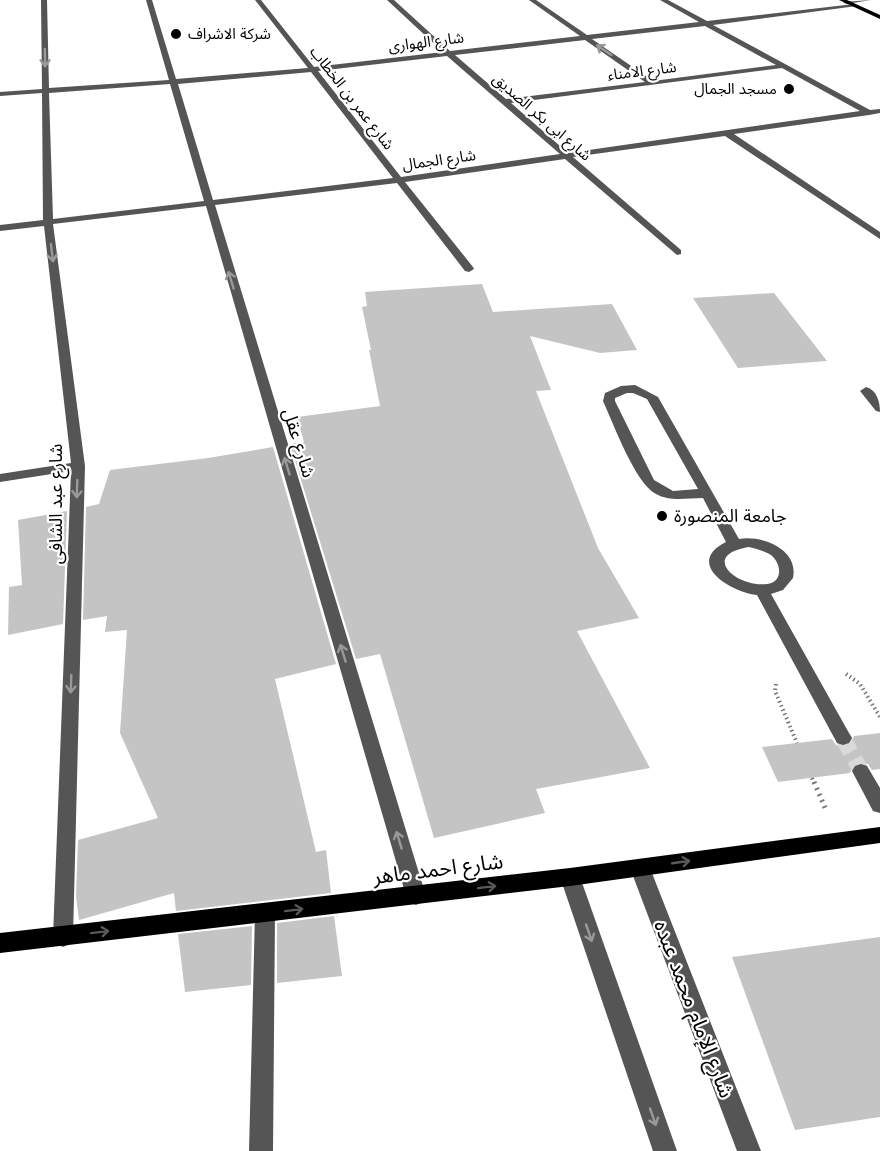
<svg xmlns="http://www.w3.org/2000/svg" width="880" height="1151" font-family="Arial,'Noto Sans Arabic',sans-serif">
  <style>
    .building { fill: #c4c4c4 }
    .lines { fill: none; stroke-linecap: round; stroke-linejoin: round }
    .minor-tunnel { stroke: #d9d9d9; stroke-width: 16; stroke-dasharray: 16 8; stroke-linecap: butt }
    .path-far1 { stroke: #777; stroke-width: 4; stroke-dasharray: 1.5 3; stroke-linecap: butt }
    .path { stroke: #777; stroke-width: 5; stroke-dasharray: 2 4.5; stroke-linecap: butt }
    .minor { fill: #555; fill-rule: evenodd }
    .major { fill: #000; fill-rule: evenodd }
    .oneway { stroke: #999 }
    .oneway2 { stroke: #595959 }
    .poi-dot { fill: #000; stroke: #fff; stroke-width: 2 }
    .labels { text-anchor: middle; stroke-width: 4.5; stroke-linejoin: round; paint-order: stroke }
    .far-poi-label { font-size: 15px; fill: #000; stroke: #fff; text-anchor: start }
    .far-street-label { font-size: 15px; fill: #000; stroke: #fff }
    .street-label { font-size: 18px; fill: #000; stroke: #fff }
    .poi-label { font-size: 18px; fill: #000; stroke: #fff; text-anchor: start }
    .near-street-label { font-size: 21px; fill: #000; stroke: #fff }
  </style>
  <rect width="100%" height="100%" fill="#fff"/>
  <!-- building -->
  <path class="building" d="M482 284 493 312 612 304 637 350 600 353 530 336 551 390 536 391 598 548 639 618 577 631 650 768 536 789 545 813 434 838 380 654 356 659 290 444 304 442 297 417 380 406 369 350H371L362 307 367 306 365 292Z
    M774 293 827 361 738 368 693 298Z
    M273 447 336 664 275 679 316 852 326 850 331 893 176 911 174 893 79 920 76 896 78 840 158 818 120 733 127 630 105 632 107 616 83 620 86 507 99 504 110 470 208 458Z
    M67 511 63 624 8 635 9 587 22 585 18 520Z
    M880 733V769L872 770 868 764 860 762 853 765 850 773 778 782 762 747 832 739 836 745 844 747 851 744 854 736Z
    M334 916 342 976 277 983V923Z
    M252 926 251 985 185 992 178 934Z
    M880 937V1117L795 1130 732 957Z"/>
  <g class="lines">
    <!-- minor-tunnel -->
    <path class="minor-tunnel" d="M843 738 861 771"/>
    <!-- path-far1 -->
    <path class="path-far1" d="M846 674 860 684 880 717
      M776 684 775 691 797 743
      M812 778 814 783"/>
    <!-- path -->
    <path class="path" d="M814 782 826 810"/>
    <!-- minor -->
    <path class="minor" d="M41 0H47L49 88 169 80 146 0H152L176 79 308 68 255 0H261L314 67 443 52 387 0H394L450 51 580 36 529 0H536L587 35 699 22 660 0H668L707 21 854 4 857 6 713 25 870 110 880 109V113L869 115 734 134 880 232V239L725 136 573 157 681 250V254L677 255 565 159 405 182 473 267 474 269 469 272 465 271 397 183 215 205 426 896 423 902 416 905 409 902 406 896 206 206 53 224 85 466 73 937 70 944 63 947 56 944 53 937 71 471 0 482V474L71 463 44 226 0 231V225L43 220 42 93 0 96V92L42 89ZM705 26 776 65 653 81 592 39ZM585 40 645 82 506 99 455 55ZM447 56 560 154 401 177 318 71ZM782 68 860 111 568 153 511 103ZM311 72 393 178 213 200 178 84ZM170 84 204 201 53 219 49 93Z
      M871 0 846 4 843 2Z
      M635 385 658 397 739 539C762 535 799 549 793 578L783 590 771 594 849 733 852 738 849 743 843 745 837 743 757 595C730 592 684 563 726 542L703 498C687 498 670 502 656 494 635 483 614 425 603 401L605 393 621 386ZM627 393H633L647 399 698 489 673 491 654 480 615 401V398ZM749 547C757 549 765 551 771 555 782 564 783 582 767 584 737 588 699 555 749 547Z
      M866 387C877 390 880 402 880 412L876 411 860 391Z
      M861 764 867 766 880 788V813L873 811 852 771 855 766Z
      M640 859 647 862 650 868 761 1151H737L630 868 633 862Z
      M570 868 577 871 580 877 677 1151H653L560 877 563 871Z
      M265 904 272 906 275 913 273 1151H249L255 913 258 906Z"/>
    <!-- major -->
    <path class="major" d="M839 0H847L880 15V19Z
      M880 827V843L570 886 0 953V933L570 868Z"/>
  </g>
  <!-- one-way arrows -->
  <defs><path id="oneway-shaft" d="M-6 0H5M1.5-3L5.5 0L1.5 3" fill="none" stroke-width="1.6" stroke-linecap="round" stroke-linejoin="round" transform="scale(1.5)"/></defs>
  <g class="oneway">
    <use href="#oneway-shaft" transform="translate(604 50) rotate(-146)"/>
    <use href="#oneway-shaft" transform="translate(45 58) rotate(89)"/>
    <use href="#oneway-shaft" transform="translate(52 253) rotate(83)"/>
    <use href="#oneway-shaft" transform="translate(231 280) rotate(-107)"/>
    <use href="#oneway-shaft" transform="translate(287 466) rotate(-107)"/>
    <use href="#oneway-shaft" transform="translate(77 489) rotate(92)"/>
    <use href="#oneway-shaft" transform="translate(343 653) rotate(-107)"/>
    <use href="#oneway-shaft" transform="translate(71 684) rotate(92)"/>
    <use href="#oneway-shaft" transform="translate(399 840) rotate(-107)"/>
    <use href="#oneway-shaft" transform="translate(589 933) rotate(71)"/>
    <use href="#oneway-shaft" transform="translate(653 1117) rotate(71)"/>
  </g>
  <g class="oneway2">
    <use href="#oneway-shaft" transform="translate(681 862) rotate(-8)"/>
    <use href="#oneway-shaft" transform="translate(487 887) rotate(-7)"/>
    <use href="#oneway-shaft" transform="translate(294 910) rotate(-7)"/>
    <use href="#oneway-shaft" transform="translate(100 932) rotate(-7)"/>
  </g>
  <!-- markers -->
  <g class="poi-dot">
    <circle cx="176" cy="34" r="6"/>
    <circle cx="789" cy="89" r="6"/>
    <circle cx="662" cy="516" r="6"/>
  </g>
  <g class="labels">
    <!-- far-poi labels -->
    <g class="far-poi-label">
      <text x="188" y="39">شركة الاشراف</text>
      <text x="777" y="94" text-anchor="end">مسجد الجمال</text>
    </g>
    <!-- far-street labels -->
    <g class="far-street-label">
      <text transform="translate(426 42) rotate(-7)" y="5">شارع الهوارى</text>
      <text transform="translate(642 71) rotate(-7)" y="5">شارع الامناء</text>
      <text transform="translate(352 98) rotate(52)" y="5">شارع عمر بن الخطاب</text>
      <text transform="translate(542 117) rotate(41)" y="5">شارع ابى بكر الصديق</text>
      <text transform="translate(439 160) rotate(-8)" y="5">شارع الجمال</text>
    </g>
    <!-- street labels -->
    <g class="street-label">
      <text transform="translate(299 443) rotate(73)" y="6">شارع عقل</text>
      <text transform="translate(56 504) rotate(-90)" y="6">شارع عبد الشافى</text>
    </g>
    <!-- poi labels -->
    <g class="poi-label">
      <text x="674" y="522">جامعة المنصورة</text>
    </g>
    <!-- near-street labels -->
    <g class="near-street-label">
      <text transform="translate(438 869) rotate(-7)" y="7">شارع احمد ماهر</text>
      <text transform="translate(694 1009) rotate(69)" y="7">شارع الإمام محمد عبده</text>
    </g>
  </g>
</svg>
